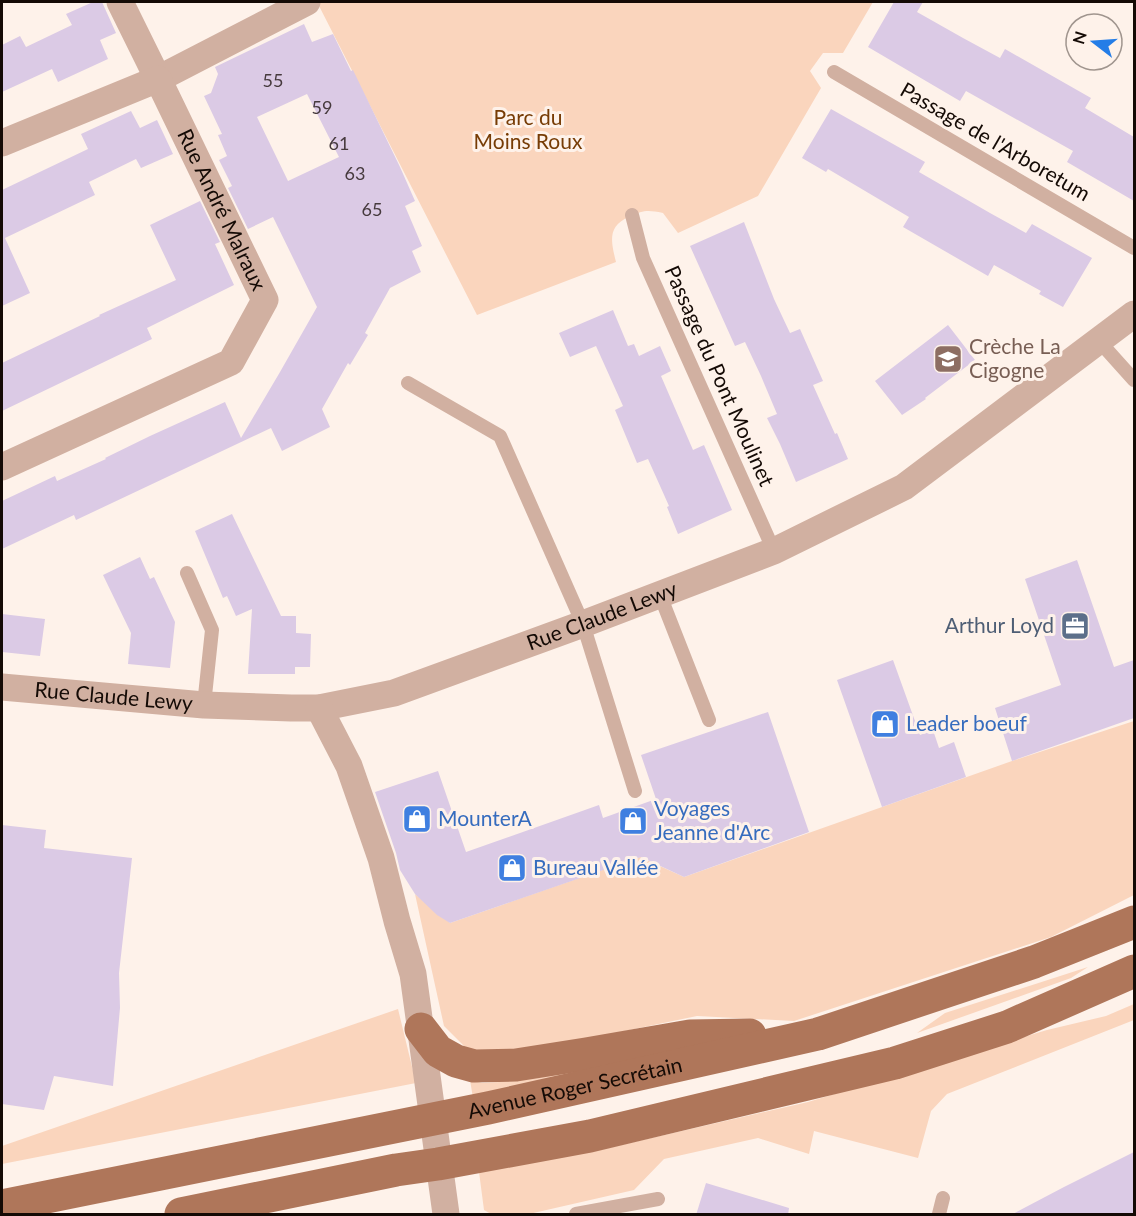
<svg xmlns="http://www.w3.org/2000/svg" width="1136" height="1216" font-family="Lato,sans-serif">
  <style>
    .green { fill: #fad5bd }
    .building { fill: #dbcae5; fill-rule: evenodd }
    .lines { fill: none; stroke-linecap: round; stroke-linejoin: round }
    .service { stroke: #d1b0a1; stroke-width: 14 }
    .minor { stroke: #d1b0a1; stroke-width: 27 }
    .primary { stroke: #af765a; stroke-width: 33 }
    .labels { text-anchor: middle; stroke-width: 6; stroke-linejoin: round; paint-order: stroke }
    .number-label { font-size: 18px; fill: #463a3d }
    .park-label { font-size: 21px; fill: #773c05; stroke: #fef2ea }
    .street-label { font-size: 21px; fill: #140a05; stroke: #fef2ea }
    .education-label { font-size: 21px; fill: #785e54; stroke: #fef2ea; text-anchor: start }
    .service-label { font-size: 21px; fill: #4e5e75; stroke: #fef2ea; text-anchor: end }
    .shop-label { font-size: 21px; fill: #366cbe; stroke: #fef2ea; text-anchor: start }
  </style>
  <rect width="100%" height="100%" fill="#fef2ea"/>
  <!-- green -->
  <path class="green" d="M317 2H873L843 53H823L810 71 821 88 758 196 678 233 663 213C647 210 644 210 629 217 607 226 611 242 616 262L477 315Z
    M1134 721V895L1051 937 794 1021 697 1016 538 1049 468 1050 444 1026 415 894 450 923 640 857 684 877 1012 761Z
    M1088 967 1071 978 917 1033 945 1013Z
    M1134 1004V1020L947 1094 931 1111 918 1158 814 1131 809 1154 758 1138 664 1159 634 1190 529 1214H491L484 1210 479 1172 595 1151 808 1102 1047 1030 1106 1016Z
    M398 1009 416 1083 2 1164V1146Z
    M583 1065 586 1069 473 1098 470 1080 482 1083 499 1082Z"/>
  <!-- building -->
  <path class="building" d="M93 2H102L116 33 100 40 108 59 58 82 52 69 2 92V45L20 36 26 47 72 25 66 14Z
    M894 2H923L917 12 963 38 1000 58 1005 49 1091 98 1085 108 1134 137V201L1067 162 1073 151 966 91 960 101 868 47Z
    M304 24 312 42 333 34 351 71 353 70 400 167 415 201 405 206 422 246 412 251 421 272 390 288 365 333 368 335 350 365 348 363 322 409 330 427 282 451 271 428 76 520 74 515 2 549V501L55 476 57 481 106 459 105 458 150 436 225 402 241 438 280 372 317 307 273 217 248 229 228 188 232 186 219 160 227 156 218 135 222 134 204 96 211 93 218 74 215 67ZM307 94 339 157 288 181 257 117Z
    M831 109 925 162 919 172 990 213 1026 233 1032 224 1092 258 1063 307 1039 294 1041 291 994 265 988 276 903 227 909 217 828 169 826 172 802 158Z
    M131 111 140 128 157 120 173 154 141 168 136 159 89 182 95 195 5 238 30 293 2 306V190L88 149 81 134Z
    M200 201 220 242 215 244 234 285 147 328 152 339 2 411V363L100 316 99 315 176 280 150 225Z
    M744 222 774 299 790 333 800 329 823 381 813 385 835 434 837 433 848 459 796 482 780 444 767 418 777 414 761 376 745 342 735 346 690 246Z
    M613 310 628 346 634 344 639 356 660 346 671 371 661 376 693 450 704 445 732 510 678 534 667 507 669 506 648 459 637 463 615 410 623 406 596 346 570 357 559 333Z
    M948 325 975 360 925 398 926 399 902 415 875 381Z
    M232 514 281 616H296V633L311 634 310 667H295V674H248L252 609 236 616 227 596 223 598 218 586 195 531Z
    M140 557 150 579 154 577 175 622 170 668 128 664 131 633 103 575Z
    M1077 560 1114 667 1134 660V718L1012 761 995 708 1061 685 1025 579Z
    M2 614 45 619 40 656 2 652Z
    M893 660 920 735 933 730 939 748 954 742 966 777 882 807 837 680Z
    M768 712 809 832 684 877 641 857 450 923 437 915 415 894 400 870 396 853 375 792 438 771 466 852 599 805 603 818 656 799 641 755Z
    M2 825 46 830 44 848 132 858 119 973 120 1008 113 1086 54 1076 44 1110 2 1104Z
    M1134 1152V1215H1011L1064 1187Z
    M706 1183 789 1208 788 1215H696Z"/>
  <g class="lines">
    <!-- service -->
    <path class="service" d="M834 72 1134 248
      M632 215 643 258 774 551
      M1099 341 1134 380
      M408 383 500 436 583 624 635 791
      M187 573 212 630 204 705
      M660 595 709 720
      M576 1214 658 1199
      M939 1214 943 1198"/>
    <!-- minor -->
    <g class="minor">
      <path d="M120 2 158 79 307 2"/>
      <path id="s1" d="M2 143 158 79 265 300 231 362 2 467"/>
      <path id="s2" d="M2 687 204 705 291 708H319L394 693 583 624 774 551 904 487 1134 314"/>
      <path d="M319 708 349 766 381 858 397 921 413 974 446 1214"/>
    </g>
    <!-- primary -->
    <g class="primary">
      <path d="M421 1029 438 1051 456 1061 474 1066 516 1065 586 1054 690 1036 750 1035"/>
      <path id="s3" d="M2 1206 488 1108 818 1034 1034 962 1134 922"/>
      <path d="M181 1214 396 1170 438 1164 590 1136 895 1063 1007 1027 1134 971"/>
    </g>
  </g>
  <!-- icons -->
  <defs>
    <g id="school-square" transform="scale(1.5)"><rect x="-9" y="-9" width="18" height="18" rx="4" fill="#8d6e63" stroke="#fef2ea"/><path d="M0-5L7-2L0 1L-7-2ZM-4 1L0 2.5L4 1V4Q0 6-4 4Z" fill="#fff"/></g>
    <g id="office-square" transform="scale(1.5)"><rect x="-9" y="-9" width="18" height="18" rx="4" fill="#5c6f8a" stroke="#fef2ea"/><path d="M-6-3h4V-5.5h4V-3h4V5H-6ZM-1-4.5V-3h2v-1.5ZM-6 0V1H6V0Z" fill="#fff"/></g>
    <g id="shop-square" transform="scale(1.5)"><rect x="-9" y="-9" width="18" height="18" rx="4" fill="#3f7fe0" stroke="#fef2ea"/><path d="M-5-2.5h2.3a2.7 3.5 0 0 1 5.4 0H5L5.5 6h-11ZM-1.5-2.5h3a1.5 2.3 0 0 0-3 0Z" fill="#fff"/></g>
  </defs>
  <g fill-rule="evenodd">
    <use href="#school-square" x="948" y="359"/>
    <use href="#office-square" x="1075" y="626"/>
    <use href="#shop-square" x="885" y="724"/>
    <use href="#shop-square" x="417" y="819"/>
    <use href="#shop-square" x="633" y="821"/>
    <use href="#shop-square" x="512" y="868"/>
  </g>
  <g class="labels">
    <!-- number labels -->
    <g class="number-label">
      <text x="273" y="87">55</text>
      <text x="322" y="114">59</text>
      <text x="339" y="150">61</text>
      <text x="355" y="180">63</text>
      <text x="372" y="216">65</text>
    </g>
    <!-- park labels -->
    <g class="park-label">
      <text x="528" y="125">Parc du<tspan x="528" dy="24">Moins Roux</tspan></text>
    </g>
    <!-- street labels -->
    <g class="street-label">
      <text transform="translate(995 142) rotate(30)" y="7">Passage de l'Arboretum</text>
      <text dy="7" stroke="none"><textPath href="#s1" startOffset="314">Rue André Malraux</textPath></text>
      <text transform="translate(719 376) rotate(66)" y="7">Passage du Pont Moulinet</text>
      <text dy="7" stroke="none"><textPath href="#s2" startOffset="616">Rue Claude Lewy</textPath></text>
      <text dy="7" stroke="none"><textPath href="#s2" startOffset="112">Rue Claude Lewy</textPath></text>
      <text dy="7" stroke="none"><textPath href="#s3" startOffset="585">Avenue Roger Secrétain</textPath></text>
    </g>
    <!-- education labels -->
    <g class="education-label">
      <text x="969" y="354">Crèche La<tspan x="969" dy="24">Cigogne</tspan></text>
    </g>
    <!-- service labels -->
    <g class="service-label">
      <text x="1054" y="633">Arthur Loyd</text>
    </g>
    <!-- shop labels -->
    <g class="shop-label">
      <text x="906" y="731">Leader boeuf</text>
      <text x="654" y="816">Voyages<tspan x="654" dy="24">Jeanne d'Arc</tspan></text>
      <text x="438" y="826">MounterA</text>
      <text x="533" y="875">Bureau Vallée</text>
    </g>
  </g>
  <!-- border -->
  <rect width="1136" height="1216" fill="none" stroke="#140a05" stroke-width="6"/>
  <!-- north arrow -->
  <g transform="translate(1094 42) rotate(287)"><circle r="28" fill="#fef2ea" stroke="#a0958e" stroke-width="1.5"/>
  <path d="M0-4.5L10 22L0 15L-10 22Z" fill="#247de7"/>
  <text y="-9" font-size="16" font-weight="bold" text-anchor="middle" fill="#140a05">N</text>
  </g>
</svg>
